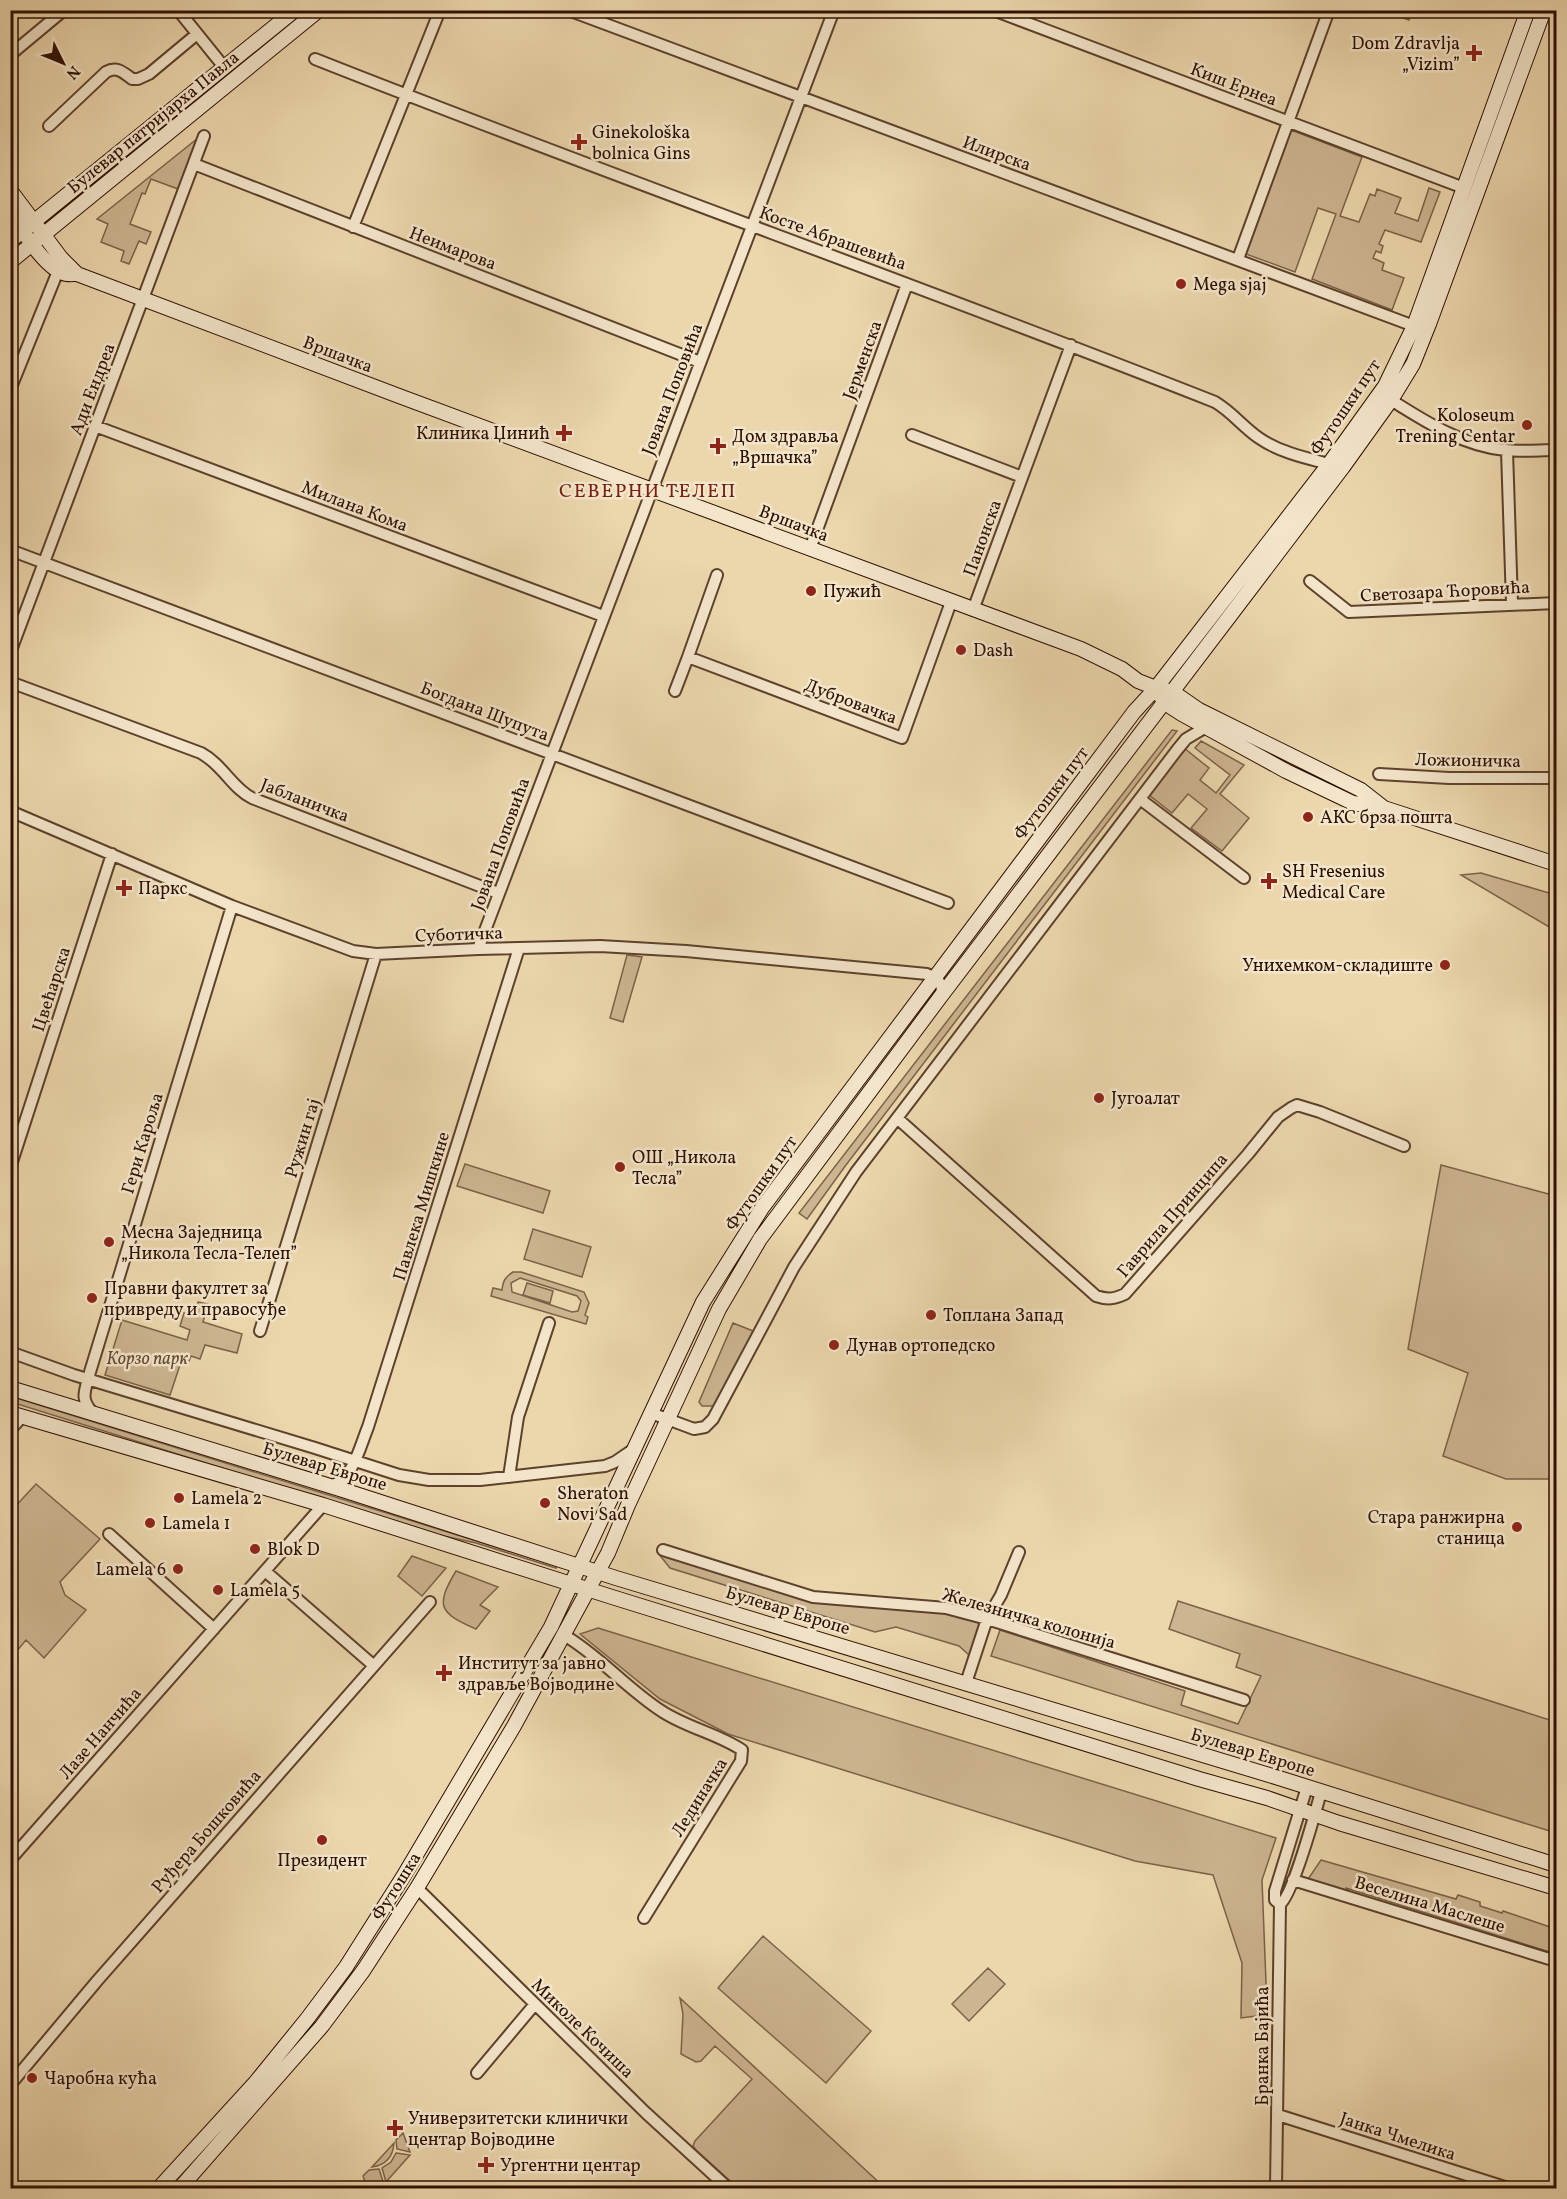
<svg xmlns="http://www.w3.org/2000/svg" width="1567" height="2199" font-family="Vollkorn,serif">
  <style>
    .green { fill: #ccb590; stroke: #7c6248; stroke-width: 1.5; fill-rule: evenodd }
    .lines { fill: none; stroke-linecap: round; stroke-linejoin: round }
    .street-casing { stroke: #5d412b; stroke-width: 14 }
    .secondary-casing { stroke: #2d0f00; stroke-width: 16 }
    .street { stroke: #f3e5ca; stroke-width: 10 }
    .secondary { stroke: #f3e5ca; stroke-width: 14 }
    .poi-dot { fill: #8f2418; stroke: #f3e5ca; stroke-width: 2 }
    .labels { text-anchor: middle; stroke-width: 5; stroke-linejoin: round; paint-order: stroke }
    .poi-label { font-size: 18px; fill: #2d0f00; stroke: #f3e5ca; text-anchor: start }
    .street-label { font-size: 18px; fill: #2d0f00; stroke: #f3e5ca }
    .park-label { font-size: 18px; font-style: italic; fill: #654932; stroke: #f3e5ca }
    .neighbourhood-label { font-size: 20px; letter-spacing: 1.5px; fill: #7a1f14; stroke: #f3e5ca }
  </style>
  <rect width="100%" height="100%" fill="#ecd7ad"/>
  <filter id="stains"><feTurbulence type="fractalNoise" baseFrequency=".00333" numOctaves="4"/><feColorMatrix values="0 0 0 0 .2 0 0 0 0 .09 0 0 0 0 .02 0 0 0 .5 -.17"/></filter>
  <radialGradient id="worn" r=".72"><stop offset=".6" stop-color="#630" stop-opacity="0"/><stop offset="1" stop-color="#630" stop-opacity=".3"/></radialGradient>
  <!-- green -->
  <path class="green" d="M1383 11H1412L1409 20Z
    M1291 130 1362 157 1340 216 1359 222 1370 194 1375 196 1377 189 1401 198 1395 213 1418 221 1429 188 1440 192 1421 242 1385 230 1379 244 1383 246 1381 253 1376 251 1373 258 1384 263 1382 270 1404 278 1392 310 1312 279 1336 214 1318 208 1295 272 1246 254Z
    M198 138 178 189 151 179 145 194 142 193 130 224 151 232 146 244 139 241 129 264 121 261 124 251 101 242 108 224 97 219Z
    M1172 730 1177 731 846 1165 807 1219 799 1213Z
    M1201 741 1244 765 1220 794 1249 818 1222 851 1191 828 1207 809 1188 794 1172 813 1149 795 1184 748 1209 768 1200 780 1216 793 1230 775 1195 748Z
    M1481 873 1556 895V931L1461 875Z
    M627 955 642 957 623 1022 610 1018Z
    M465 1164 550 1191 543 1213 457 1186Z
    M1441 1165 1556 1196V1479H1506L1443 1456 1468 1373 1408 1349Z
    M533 1229 591 1247 582 1277 524 1259Z
    M513 1272H521L584 1292 589 1303 585 1315 588 1317 586 1324 491 1296 493 1288 502 1290C503 1281 505 1277 513 1272ZM520 1278 577 1296 581 1301 578 1311 572 1312 512 1292 511 1283Z
    M527 1283 553 1291 550 1303 523 1295Z
    M198 1302 208 1304 203 1322 242 1334 237 1353 205 1345 200 1359 191 1356 189 1361 182 1359 170 1395 105 1375 122 1320 187 1340 190 1330 180 1326 184 1313 194 1316Z
    M733 1323 753 1331 716 1406H702L699 1402Z
    M10 1396 557 1566 556 1568 476 1543 430 1533 11 1402Z
    M36 1484 100 1539 60 1582 65 1595 86 1610 44 1658 26 1640 11 1658V1511Z
    M658 1553 811 1602 946 1613 982 1623 970 1656 959 1646 896 1627 875 1632 670 1568Z
    M412 1556 446 1568 422 1596 398 1576Z
    M456 1571 498 1587 480 1605 490 1611 476 1629C439 1613 435 1606 456 1571Z
    M1178 1601 1556 1722V1833L991 1656 1000 1630 1185 1691 1181 1705 1238 1724 1261 1676 1236 1667 1240 1654 1169 1629Z
    M598 1628 1276 1838 1262 1880 1267 2008 1264 2015 1241 2018 1242 1963 1213 1875 1135 1861 728 1734 660 1699 580 1634Z
    M1321 1860 1456 1899 1458 1895 1480 1902V1906L1502 1913 1503 1911 1556 1929V1954L1346 1888 1345 1893 1302 1888Z
    M763 1936 871 2031 826 2083 718 1988Z
    M988 1968 1005 1984 969 2021 952 2004Z
    M680 1998 885 2188H738L696 2150 693 2146 695 2141 752 2079 715 2046 701 2061 696 2062 681 2054 683 2014Z
    M403 2133 410 2152 397 2149 396 2140Z
    M394 2143C393 2157 386 2165 372 2167Z
    M396 2153 410 2155 386 2182 382 2168 391 2162Z
    M379 2169 385 2188H367L363 2176 369 2170Z"/>
  <g class="lines">
    <!-- street casing -->
    <g class="street-casing">
      <path id="street" d="M178 10 224 67
        M568 10 1414 326
        M993 10 1464 188
        M10 55 64 10
        M315 59C613 177 916 284 1215 402 1232 412 1243 427 1259 438 1279 452 1306 458 1329 464
        M49 126 106 72C117 66 123 72 132 79H138L149 74 197 34
        M194 164 700 362
        M353 227 440 10
        M1238 259 1329 10
        M10 390 58 271
        M1391 400C1426 422 1463 446 1505 450 1522 452 1540 450 1556 450
        M95 426 603 616
        M912 435 1022 477
        M1507 451 1512 603
        M810 549 907 284
        M10 550 948 903
        M717 575 688 657 902 738 951 602
        M1310 581 1349 612 1556 603
        M973 610 1071 345
        M10 653 204 136
        M10 682 201 753C223 765 233 789 252 798L498 893
        M675 691 688 657
        M1379 774 1449 778H1556
        M1140 799 1244 878
        M10 811 232 906 353 951 376 954 478 949 600 946 686 951 927 974C939 979 944 984 941 996
        M478 949 834 10
        M897 1118 1096 1296C1108 1300 1114 1299 1125 1294L1248 1154 1278 1117 1291 1108 1297 1105 1320 1112 1404 1146
        M10 1168 112 854
        M260 1331 376 954
        M10 1352 74 1375 315 1448 399 1475 429 1480H480L605 1466 615 1462 634 1449
        M651 1413 694 1429 705 1427 713 1419 794 1267 856 1172 1177 750 1186 739 1206 727
        M94 1414C79 1399 85 1391 90 1372L232 906
        M10 1430 22 1417
        M509 1477 518 1417 549 1323
        M330 1486C353 1481 360 1446 368 1427L519 948
        M109 1534 214 1629
        M663 1550 813 1597 946 1608 987 1619 1244 1700
        M265 1571 373 1665
        M564 1635C601 1657 627 1689 663 1712 688 1728 718 1734 742 1750L741 1761 644 1918
        M966 1683 987 1619 1001 1595 1019 1552
        M10 1860 323 1505
        M1293 1880 1556 1961
        M417 1888 646 2113 728 2188
        M1280 1904C1292 1898 1316 1810 1321 1792
        M477 2073 535 2004
        M10 2085 97 1981 430 1602
        M1278 2115 1508 2188
        M1276 2188 1280 1904 1275 1900V1891L1307 1787"/>
    </g>
    <!-- secondary casing -->
    <g class="secondary-casing">
      <path id="secondary" d="M10 190 61 258 77 274 399 396 1081 649 1122 669 1138 681 1156 688 1173 692 1199 710 1361 790 1384 808
        M10 211C21 228 43 266 63 273 67 275 72 274 77 274
        M10 241 295 10
        M10 262 319 10
        M1160 695 1165 703 1182 714 1286 771 1353 803 1384 808 1556 864
        M10 1388 343 1490 616 1578 1279 1778 1556 1865
        M10 1413 323 1505 612 1597 1199 1779 1267 1798 1339 1823 1556 1888
        M159 2188 255 2083 307 2019 346 1967 403 1877 551 1627 703 1302 762 1208 1134 712 1156 688 1329 464 1385 386 1414 326 1528 10
        M180 2188 322 2026 363 1971 417 1888 514 1726 608 1553 628 1505 719 1309 760 1239 941 996 1343 467 1391 400 1413 364 1429 324 1544 10"/>
    </g>
    <!-- street -->
    <use href="#street" class="street"/>
    <!-- secondary -->
    <use href="#secondary" class="secondary"/>
  </g>
  <!-- markers -->
  <g class="poi-dot">
    <path d="M1471 44h6v6h6v6h-6v6h-6v-6h-6v-6h6z"/>
    <path d="M576 133h6v6h6v6h-6v6h-6v-6h-6v-6h6z"/>
    <circle cx="1181" cy="284" r="6"/>
    <circle cx="1527" cy="425" r="6"/>
    <path d="M561 424h6v6h6v6h-6v6h-6v-6h-6v-6h6z"/>
    <path d="M715 437h6v6h6v6h-6v6h-6v-6h-6v-6h6z"/>
    <circle cx="811" cy="591" r="6"/>
    <circle cx="961" cy="650" r="6"/>
    <circle cx="1308" cy="817" r="6"/>
    <path d="M1266 872h6v6h6v6h-6v6h-6v-6h-6v-6h6z"/>
    <path d="M121 879h6v6h6v6h-6v6h-6v-6h-6v-6h6z"/>
    <circle cx="1445" cy="965" r="6"/>
    <circle cx="1099" cy="1098" r="6"/>
    <circle cx="620" cy="1167" r="6"/>
    <circle cx="109" cy="1242" r="6"/>
    <circle cx="92" cy="1298" r="6"/>
    <circle cx="931" cy="1315" r="6"/>
    <circle cx="834" cy="1345" r="6"/>
    <circle cx="179" cy="1498" r="6"/>
    <circle cx="545" cy="1503" r="6"/>
    <circle cx="150" cy="1523" r="6"/>
    <circle cx="1517" cy="1527" r="6"/>
    <circle cx="255" cy="1549" r="6"/>
    <circle cx="178" cy="1569" r="6"/>
    <circle cx="218" cy="1590" r="6"/>
    <path d="M441 1664h6v6h6v6h-6v6h-6v-6h-6v-6h6z"/>
    <circle cx="322" cy="1840" r="6"/>
    <circle cx="32" cy="2078" r="6"/>
    <path d="M392 2119h6v6h6v6h-6v6h-6v-6h-6v-6h6z"/>
    <path d="M483 2156h6v6h6v6h-6v6h-6v-6h-6v-6h6z"/>
  </g>
  <g class="labels">
    <!-- poi labels -->
    <g class="poi-label">
      <text x="1460" y="49" text-anchor="end">Dom Zdravlja<tspan x="1460" dy="21">„Vizim”</tspan></text>
      <text x="592" y="138">Ginekološka<tspan x="592" dy="21">bolnica Gins</tspan></text>
      <text x="1193" y="290">Mega sjaj</text>
      <text x="1515" y="421" text-anchor="end">Koloseum<tspan x="1515" dy="21">Trening Centar</tspan></text>
      <text x="550" y="439" text-anchor="end">Клиника Џинић</text>
      <text x="732" y="442">Дом здравља<tspan x="732" dy="21">„Вршачка”</tspan></text>
      <text x="823" y="597">Пужић</text>
      <text x="973" y="656">Dash</text>
      <text x="1320" y="823">АКС брза пошта</text>
      <text x="1282" y="877">SH Fresenius<tspan x="1282" dy="21">Medical Care</tspan></text>
      <text x="138" y="894">Паркс</text>
      <text x="1433" y="971" text-anchor="end">Унихемком-складиште</text>
      <text x="1111" y="1104">Југоалат</text>
      <text x="632" y="1163">ОШ „Никола<tspan x="632" dy="21">Тесла”</tspan></text>
      <text x="121" y="1238">Месна Заједница<tspan x="121" dy="21">„Никола Тесла-Телеп”</tspan></text>
      <text x="104" y="1294">Правни факултет за<tspan x="104" dy="21">привреду и правосуђе</tspan></text>
      <text x="943" y="1321">Топлана Запад</text>
      <text x="846" y="1351">Дунав ортопедско</text>
      <text x="557" y="1499">Sheraton<tspan x="557" dy="21">Novi Sad</tspan></text>
      <text x="191" y="1504">Lamela 2</text>
      <text x="1505" y="1523" text-anchor="end">Стара ранжирна<tspan x="1505" dy="21">станица</tspan></text>
      <text x="162" y="1529">Lamela 1</text>
      <text x="267" y="1555">Blok D</text>
      <text x="166" y="1575" text-anchor="end">Lamela 6</text>
      <text x="230" y="1596">Lamela 5</text>
      <text x="458" y="1669">Институт за јавно<tspan x="458" dy="21">здравље Војводине</tspan></text>
      <text x="322" y="1866" text-anchor="middle">Президент</text>
      <text x="44" y="2084">Чаробна кућа</text>
      <text x="408" y="2124">Универзитетски клинички<tspan x="408" dy="21">центар Војводине</tspan></text>
      <text x="500" y="2171">Ургентни центар</text>
    </g>
    <!-- street labels -->
    <g class="street-label">
      <text transform="translate(1234 84) rotate(21)" y="6">Киш Ернеа</text>
      <text transform="translate(153 122) rotate(-39)" y="6">Булевар патријарха Павла</text>
      <text transform="translate(997 153) rotate(20)" y="6">Илирска</text>
      <text transform="translate(833 238) rotate(20)" y="6">Косте Абрашевића</text>
      <text transform="translate(453 248) rotate(21)" y="6">Неимарова</text>
      <text transform="translate(338 354) rotate(21)" y="6">Вршачка</text>
      <text transform="translate(862 360) rotate(-70)" y="6">Јерменска</text>
      <text transform="translate(92 389) rotate(-69)" y="6">Ади Ендреа</text>
      <text transform="translate(672 389) rotate(-69)" y="6">Јована Поповића</text>
      <text transform="translate(1345 407) rotate(-56)" y="6">Футошки пут</text>
      <text transform="translate(355 506) rotate(21)" y="6">Милана Кома</text>
      <text transform="translate(794 523) rotate(21)" y="6">Вршачка</text>
      <text transform="translate(982 538) rotate(-70)" y="6">Панонска</text>
      <text transform="translate(1445 591) rotate(-3)" y="6">Светозара Ћоровића</text>
      <text transform="translate(851 701) rotate(21)" y="6">Дубровачка</text>
      <text transform="translate(485 711) rotate(21)" y="6">Богдана Шупута</text>
      <text transform="translate(1468 760) rotate(1)" y="6">Ложионичка</text>
      <text transform="translate(1051 793) rotate(-53)" y="6">Футошки пут</text>
      <text transform="translate(305 800) rotate(21)" y="6">Јабланичка</text>
      <text transform="translate(500 844) rotate(-70)" y="6">Јована Поповића</text>
      <text transform="translate(459 934) rotate(-2)" y="6">Суботичка</text>
      <text transform="translate(51 989) rotate(-72)" y="6">Цвећарска</text>
      <text transform="translate(302 1138) rotate(-73)" y="6">Ружин гај</text>
      <text transform="translate(142 1143) rotate(-73)" y="6">Гери Кароља</text>
      <text transform="translate(761 1183) rotate(-55)" y="6">Футошки пут</text>
      <text transform="translate(421 1206) rotate(-73)" y="6">Павлека Мишкине</text>
      <text transform="translate(1172 1215) rotate(-49)" y="6">Гаврила Принципа</text>
      <text transform="translate(325 1466) rotate(17)" y="6">Булевар Европе</text>
      <text transform="translate(788 1610) rotate(17)" y="6">Булевар Европе</text>
      <text transform="translate(1029 1618) rotate(16)" y="6">Железничка колонија</text>
      <text transform="translate(100 1733) rotate(-49)" y="6">Лазе Нанчића</text>
      <text transform="translate(1253 1752) rotate(17)" y="6">Булевар Европе</text>
      <text transform="translate(699 1797) rotate(-58)" y="6">Лединачка</text>
      <text transform="translate(206 1831) rotate(-49)" y="6">Руђера Бошковића</text>
      <text transform="translate(396 1886) rotate(-58)" y="6">Футошка</text>
      <text transform="translate(1430 1904) rotate(17)" y="6">Веселина Маслеше</text>
      <text transform="translate(583 2028) rotate(44)" y="6">Миколе Кочиша</text>
      <text transform="translate(1262 2046) rotate(-90)" y="6">Бранка Бајића</text>
      <text transform="translate(1398 2136) rotate(18)" y="6">Јанка Чмелика</text>
    </g>
    <!-- park labels -->
    <g class="park-label">
      <text x="147" y="1364">Корзо парк</text>
    </g>
    <!-- neighbourhood labels -->
    <g class="neighbourhood-label">
      <text x="648" y="497">СЕВЕРНИ ТЕЛЕП</text>
    </g>
  </g>
  <!-- margin -->
  <rect width="1567" height="2199" fill="none" stroke="#ecd7ad" stroke-width="36"/>
  <rect x="12" y="12" width="1543" height="2175" fill="none" stroke="#2d0f00" stroke-width="3"/>
  <rect x="18" y="18" width="1531" height="2163" fill="none" stroke="#2d0f00" stroke-width="1.5"/>
  <!-- north arrow -->
  <g transform="translate(63 63) rotate(133)" stroke="#f3e5ca" stroke-width="4.5" paint-order="stroke">
  <path d="M0-4.5L10 22L0 15L-10 22Z" fill="#2d0f00"/>
  <text y="-9" font-size="16" font-weight="bold" text-anchor="middle" fill="#2d0f00">N</text>
  </g>
  <rect width="100%" height="100%" filter="url(#stains)"/>
  <rect width="100%" height="100%" fill="url(#worn)"/>
</svg>
